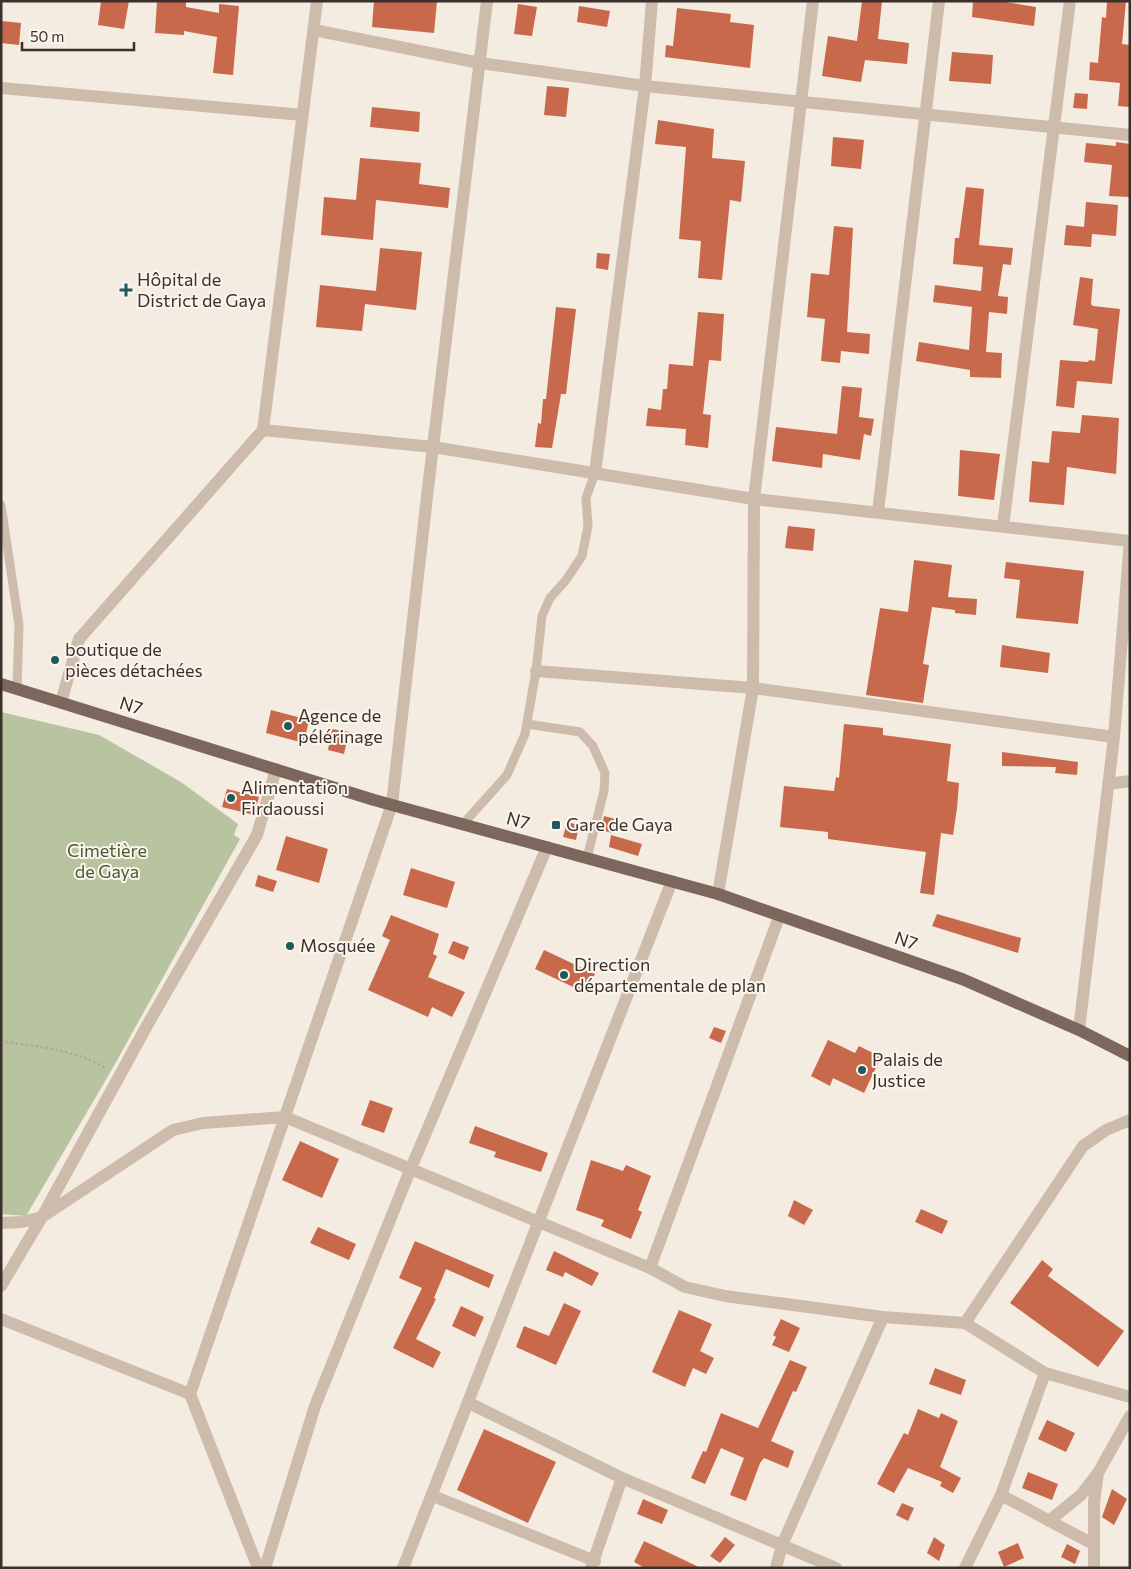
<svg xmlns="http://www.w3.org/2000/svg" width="1131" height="1569" font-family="Commissioner,sans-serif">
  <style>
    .green { fill: #b8c4a0 }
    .building { fill: #c8694b }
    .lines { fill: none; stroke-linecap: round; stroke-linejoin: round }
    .path { stroke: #b9a596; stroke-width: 2.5; stroke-dasharray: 2.5 2.5; stroke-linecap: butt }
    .lane { stroke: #cdbbac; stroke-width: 9 }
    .street { stroke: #cdbbac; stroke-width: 12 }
    .primary { stroke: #7d675c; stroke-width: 12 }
    .poi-dot { fill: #1f5a5e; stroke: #fbf5ee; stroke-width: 2 }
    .labels { text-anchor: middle; stroke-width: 4; stroke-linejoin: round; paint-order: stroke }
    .poi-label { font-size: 18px; fill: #3b302b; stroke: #fbf5ee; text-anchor: start }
    .street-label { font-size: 18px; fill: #3b302b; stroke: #fbf5ee }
    .park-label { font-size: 18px; fill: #4a5a2e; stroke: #fbf5ee }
  </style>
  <rect width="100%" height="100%" fill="#f4ebe1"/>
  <!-- green -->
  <path class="green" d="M1 712 99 735 181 782 238 824 234 835 240 839 111 1071 26 1216 1 1214Z"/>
  <!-- building -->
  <path class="building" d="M101 1H129L124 29 98 25Z
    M157 1H186V7L219 13V4L239 6 233 75 213 73 217 37 184 31V35L155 33Z
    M374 1H437L434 33 372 27Z
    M862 1H882L878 39 909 43 907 64 865 60 861 82 822 76 828 36 857 41Z
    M973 1H999L1036 7 1034 26 972 17Z
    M1107 1H1126L1122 44 1130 45V107L1118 106 1120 83 1089 80 1090 62 1098 63 1102 17 1106 18Z
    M518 4 537 7 532 36 514 34Z
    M579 6 610 11 607 27 577 22Z
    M677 8 731 14 730 22 754 25 750 68 665 57 666 45 673 46Z
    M1 21 21 23 19 45 1 43Z
    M952 52 993 55 991 84 949 81Z
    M547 86 569 88 566 117 544 115Z
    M1075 93 1088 94 1087 109 1073 108Z
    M372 107 420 112 419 132 370 127Z
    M658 120 714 129 712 158 745 161 741 202 730 200 722 280 698 278 701 241 679 239 686 147 655 144Z
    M833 137 864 140 861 169 831 166Z
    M1116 142 1130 144 1129 197 1109 196 1112 165 1084 162 1086 143 1116 146Z
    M360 158 421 163 419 184 450 188 448 208 376 200 373 240 321 235 324 197 356 200Z
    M966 187 984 189 979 245 1013 248 1011 265 1003 264 998 296 1008 297 1007 314 989 312 986 352 1002 353 1001 378 970 377V370L916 361 919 342 969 350 972 307 933 302 935 285 981 291 983 267 953 264 955 238H959Z
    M1086 202 1118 205 1116 236 1092 234 1091 247 1064 245 1066 225 1084 227Z
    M834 226 853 228 847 332 870 334 869 354 841 351 840 363 821 361 825 319 807 317 811 273 829 275Z
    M380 248 422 252 416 310 365 304 362 331 316 327 320 285 376 291Z
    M597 253 610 254 608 270 596 268Z
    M1080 277 1093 279 1091 304 1093 306 1120 309 1112 384 1077 381 1074 408 1056 406 1060 360 1088 362 1089 360 1095 361 1098 329 1073 325Z
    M556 307 576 309 566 394H561L552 448 535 447 538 423 541 424 543 399H546Z
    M698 312 724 314 721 361 709 360 703 414 711 415 708 448 685 445 686 429 646 426 648 408 661 410 663 389H667L669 364 693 366Z
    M842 386 862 388 859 417 874 419 871 436 864 434 860 460 823 454 822 468 772 461 776 427 837 434Z
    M1082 415 1119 418 1116 474 1067 467 1064 505 1029 502 1032 461 1049 463 1052 431 1080 433Z
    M960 450 1000 454 994 500 958 496Z
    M788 526 815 529 813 551 785 548Z
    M914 560 952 565 948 597 977 599 976 615 955 613V610L932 607 923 664 929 665 923 703 866 695 880 608 908 612Z
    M1006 562 1084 571 1078 624 1016 618 1020 580 1004 578Z
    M1002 645 1050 653 1048 673 1000 667Z
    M271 710 309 720 304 743 266 733Z
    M844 724 883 728V735L951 744 947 781 959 783 957 808 953 835 941 833 934 895 920 893 926 852 828 839V832L780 827 784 786 834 791 836 777 839 778Z
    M332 729 349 732 344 754 328 750Z
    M1002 752 1078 762 1077 775 1055 773 1056 767 1002 766Z
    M227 789 259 797 254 815 222 807Z
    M604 816 615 819 612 833 601 830Z
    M567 822 579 825 576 840 563 837Z
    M611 835 642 844 638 856 609 847Z
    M286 836 328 849 319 883 276 870Z
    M411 868 455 882 447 908 403 895Z
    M258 875 277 881 273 892 255 886Z
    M937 914 1021 938 1018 953 932 926Z
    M391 915 439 934 433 954 437 956 428 977 465 992 452 1017 432 1007 428 1017 368 990 390 940 382 936Z
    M453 941 469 947 464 960 448 953Z
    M544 950 595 974 586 993 535 969Z
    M714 1027 726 1031 721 1043 709 1038Z
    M828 1040 855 1053 859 1046 881 1057 864 1093 833 1078 830 1086 811 1076Z
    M370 1100 393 1108 384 1133 361 1125Z
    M475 1126 548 1153 541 1172 494 1157 496 1152 469 1143Z
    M300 1141 339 1159 322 1198 282 1180Z
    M591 1160 623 1171 626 1165 651 1176 638 1210 642 1212 631 1239 601 1226 604 1220 576 1210Z
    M794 1200 813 1210 804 1225 788 1216Z
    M921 1209 948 1221 942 1234 915 1222Z
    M318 1227 356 1244 349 1260 310 1243Z
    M415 1241 494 1275 489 1288 446 1269 434 1298 436 1299 416 1339 441 1352 433 1368 393 1348 422 1288 399 1278Z
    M554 1251 599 1273 592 1286 565 1272 563 1277 546 1270Z
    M1042 1260 1053 1269 1048 1276 1124 1331 1098 1367 1010 1303Z
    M564 1303 581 1311 556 1365 516 1347 524 1326 549 1336Z
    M461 1306 484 1317 475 1337 452 1326Z
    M679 1310 712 1324 700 1351 714 1358 706 1374 693 1368 685 1387 652 1372Z
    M781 1319 800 1328 789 1352 772 1345 776 1337 773 1335Z
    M790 1360 807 1367 796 1392 793 1391 771 1441 794 1451 788 1468 764 1458 760 1463 746 1501 730 1495 744 1458 721 1448 705 1484 691 1478 703 1451 706 1452 721 1413 758 1428Z
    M935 1368 966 1380 961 1395 929 1384Z
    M918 1409 939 1418 941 1413 958 1421 940 1467 961 1478 953 1493 940 1486 942 1482 908 1468 894 1493 877 1484 904 1433 908 1435Z
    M1047 1420 1075 1433 1066 1452 1038 1439Z
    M484 1429 556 1462 528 1523 457 1490Z
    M1028 1472 1058 1484 1052 1500 1022 1488Z
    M1112 1489 1127 1499 1114 1525 1102 1517Z
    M643 1499 668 1510 662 1524 637 1514Z
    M902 1503 914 1508 908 1521 896 1515Z
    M725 1537 735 1545 720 1563 710 1556Z
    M934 1537 945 1545 939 1561 927 1553Z
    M644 1541 701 1568H645L634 1562Z
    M1018 1543 1024 1558 1004 1567 998 1552Z
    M1067 1544 1080 1551 1075 1564 1061 1557Z"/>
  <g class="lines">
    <!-- path -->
    <path class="path" d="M1 1041C37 1047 76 1049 107 1069"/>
    <!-- lane -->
    <path class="lane" d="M1 505 19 625 17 689
      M527 724 580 732 593 746 605 773 604 791 587 858
      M463 824 507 775 525 734 536 671 542 616 550 598 566 580 582 556 588 526 586 498 595 473"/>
    <!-- street -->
    <path class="street" d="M314 30 480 63 645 86 1130 135
      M1 88 303 115
      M263 430 433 447 754 499 1130 541 1114 737 1079 1030
      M595 473 645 86 652 1
      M878 512 939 1
      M1003 526 1070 1
      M536 671 753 688 1114 737
      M61 702 79 639 263 430 317 1
      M1108 784 1130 781
      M718 894 753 688 754 499 813 1
      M1 1223 22 1222 42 1217 173 1130 203 1123 285 1117 650 1268 685 1287 725 1296 883 1317 965 1323 1045 1373 1130 1397
      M650 1268 779 917
      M1 1286 42 1217 149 1022 257 835 276 769
      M1 1319 190 1394
      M965 1323 1083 1146 1106 1130 1130 1120
      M469 1403 622 1478 836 1568
      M1001 1495 1093 1544
      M433 1496 595 1561
      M1049 1521 1081 1495 1098 1473
      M258 1568 190 1394 392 804 428 488 487 1
      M265 1568 315 1406 411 1168 547 847
      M403 1568 672 881
      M591 1568 622 1478
      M776 1568 782 1545 883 1317
      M965 1568 1001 1495 1045 1373
      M1094 1568V1502L1098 1473 1130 1416"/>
    <!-- primary -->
    <path class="primary" d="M1 684 374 800 718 894 962 979 1079 1030 1130 1056"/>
  </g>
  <!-- markers -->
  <g class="poi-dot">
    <path d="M123.5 282.5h5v5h5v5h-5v5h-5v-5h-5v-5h5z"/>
    <circle cx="55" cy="660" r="5"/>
    <circle cx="288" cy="726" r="5"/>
    <circle cx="231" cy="798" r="5"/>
    <rect x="551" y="820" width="10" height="10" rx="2.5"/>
    <circle cx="290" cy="946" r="5"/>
    <circle cx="564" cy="975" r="5"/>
    <circle cx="862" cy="1070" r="5"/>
  </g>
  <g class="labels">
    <!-- poi labels -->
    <g class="poi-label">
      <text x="137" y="286">Hôpital de<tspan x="137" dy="21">District de Gaya</tspan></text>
      <text x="65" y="656">boutique de<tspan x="65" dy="21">pièces détachées</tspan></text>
      <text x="298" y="722">Agence de<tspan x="298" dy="21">pélérinage</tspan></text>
      <text x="241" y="794">Alimentation<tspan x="241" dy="21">Firdaoussi</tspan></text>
      <text x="566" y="831">Gare de Gaya</text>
      <text x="300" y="952">Mosquée</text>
      <text x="574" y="971">Direction<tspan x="574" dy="21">départementale de plan</tspan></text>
      <text x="872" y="1066">Palais de<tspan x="872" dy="21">Justice</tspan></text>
    </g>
    <!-- street labels -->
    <g class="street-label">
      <text transform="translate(131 706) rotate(17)" y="6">N7</text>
      <text transform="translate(518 821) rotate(15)" y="6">N7</text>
      <text transform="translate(906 941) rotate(19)" y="6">N7</text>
    </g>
    <!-- park labels -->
    <g class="park-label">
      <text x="107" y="857">Cimetière<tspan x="107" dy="21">de Gaya</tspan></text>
    </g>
  </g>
  <!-- border -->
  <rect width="1131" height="1569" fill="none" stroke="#3b302b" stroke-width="5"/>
  <!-- scale -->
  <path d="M22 42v8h112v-8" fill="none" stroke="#3b302b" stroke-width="2.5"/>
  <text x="30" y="42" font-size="15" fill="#3b302b" stroke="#fbf5ee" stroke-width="4" paint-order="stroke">50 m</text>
</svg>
